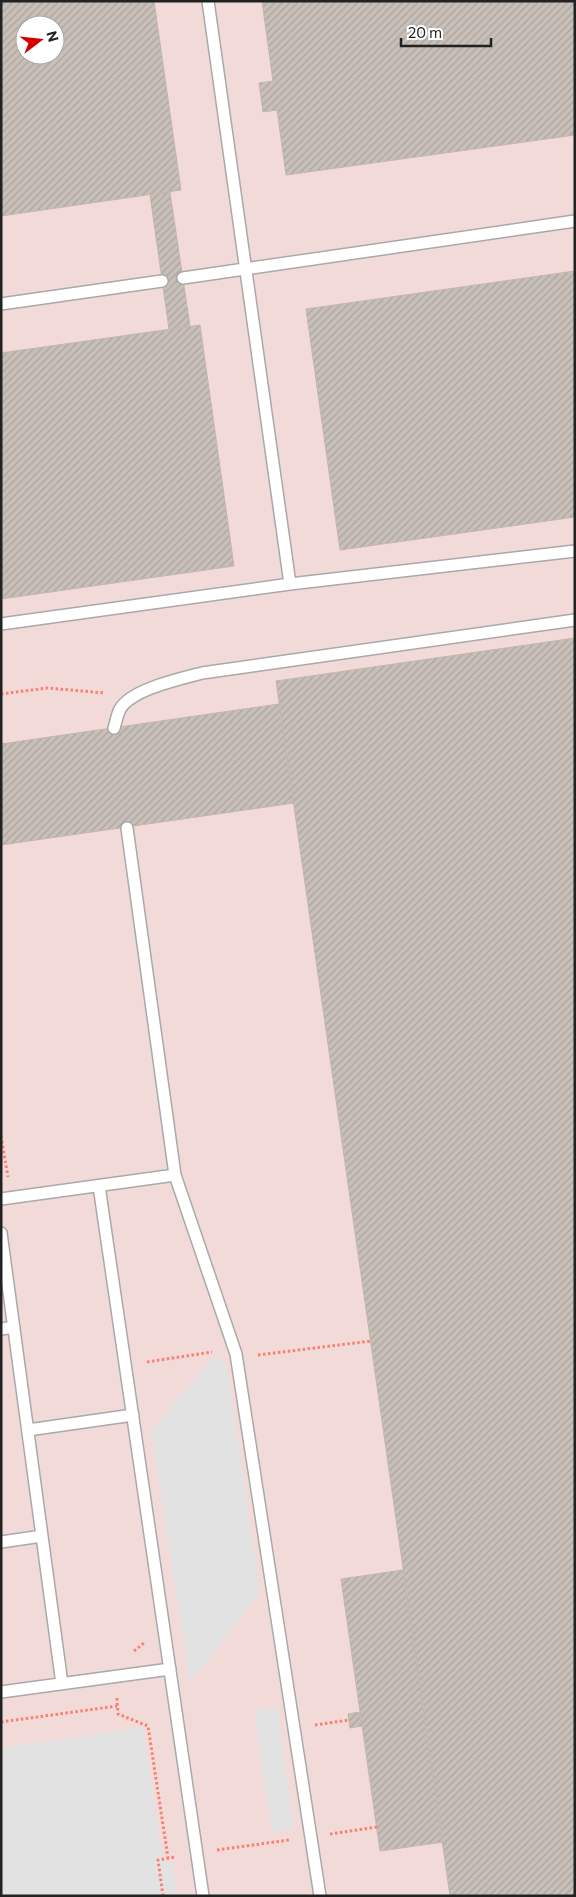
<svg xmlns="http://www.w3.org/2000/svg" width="576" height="1897" font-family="Commissioner,sans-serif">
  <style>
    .commercial { fill: #f2dad9; fill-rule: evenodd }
    .parking { fill: #e2e2e2 }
    .building { fill: url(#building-hatch); stroke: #c4b6ab; fill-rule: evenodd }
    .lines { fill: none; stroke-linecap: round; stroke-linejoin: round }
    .service-casing { stroke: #a9a9a9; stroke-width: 14 }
    .path { stroke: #fa8072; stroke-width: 3; stroke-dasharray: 2.5 2.5; stroke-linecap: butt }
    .service { stroke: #fff; stroke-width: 11 }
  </style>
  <defs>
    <pattern id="building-hatch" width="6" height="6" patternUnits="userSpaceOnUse" patternTransform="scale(1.25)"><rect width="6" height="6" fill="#c7bfb8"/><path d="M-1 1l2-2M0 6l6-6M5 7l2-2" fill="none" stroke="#aba49e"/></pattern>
  </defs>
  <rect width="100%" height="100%" fill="#f2efe9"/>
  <!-- commercial -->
  <path class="commercial" d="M1 1H575V1896H1ZM25 25H55V55H25Z"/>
  <!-- parking -->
  <path class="parking" d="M214 1356 227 1365 260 1592 190 1683 151 1431Z
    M277 1707 294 1828 272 1832 254 1711Z
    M143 1727 163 1859 173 1863 177 1896H1V1748Z"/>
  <!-- building -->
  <path class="building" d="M1 1H154L181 190 1 216ZM25 25H55V55H25Z
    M262 1H575V135L286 175 277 110 263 112 259 83 273 81Z
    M170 192 190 326 169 329 150 195Z
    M575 271V517L340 550 306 309Z
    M200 325 234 566 1 599V353Z
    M575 638V1896H450L276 681Z
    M279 704 294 803 1 845V744Z
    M403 1570 443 1842 380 1851 341 1579Z
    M360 1712 362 1726 350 1728 348 1714Z"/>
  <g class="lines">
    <!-- service casing -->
    <g class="service-casing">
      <path id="service" d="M208 1 290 584
        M183 278 575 221
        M1 304 162 281
        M1 624 290 584 575 551
        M114 728C116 722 117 715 120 709 132 689 180 679 202 673L575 620
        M127 828 175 1175 236 1354 320 1896
        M99 1186 203 1896
        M1 1199 175 1175
        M1 1233 62 1684
        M1 1329 14 1327
        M28 1430 133 1415
        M1 1542 42 1536
        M1 1692 170 1669"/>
    </g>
    <!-- path -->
    <path class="path" d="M1 694 47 688 105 693
      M1 1136 8 1177
      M258 1355 371 1341
      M147 1362 212 1352
      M134 1651 144 1643
      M117 1698 118 1714 148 1726 168 1858
      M1 1722 117 1706
      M315 1725 349 1720
      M330 1834 377 1827
      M217 1850 289 1840
      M163 1896 158 1860 176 1857"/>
    <!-- service -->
    <use href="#service" class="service"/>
  </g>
  <!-- border -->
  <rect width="576" height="1897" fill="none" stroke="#222222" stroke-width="5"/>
  <!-- north arrow -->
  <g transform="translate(40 40) rotate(74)"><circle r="24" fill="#ffffff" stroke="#a7a7a7"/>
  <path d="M0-4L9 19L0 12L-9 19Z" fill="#d40000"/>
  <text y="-8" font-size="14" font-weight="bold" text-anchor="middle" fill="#222222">N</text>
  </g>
  <!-- scale -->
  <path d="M401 38v8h90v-8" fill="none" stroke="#222222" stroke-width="2.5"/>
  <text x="408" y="38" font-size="15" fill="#222222" stroke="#ffffff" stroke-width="4" paint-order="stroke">20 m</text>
</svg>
